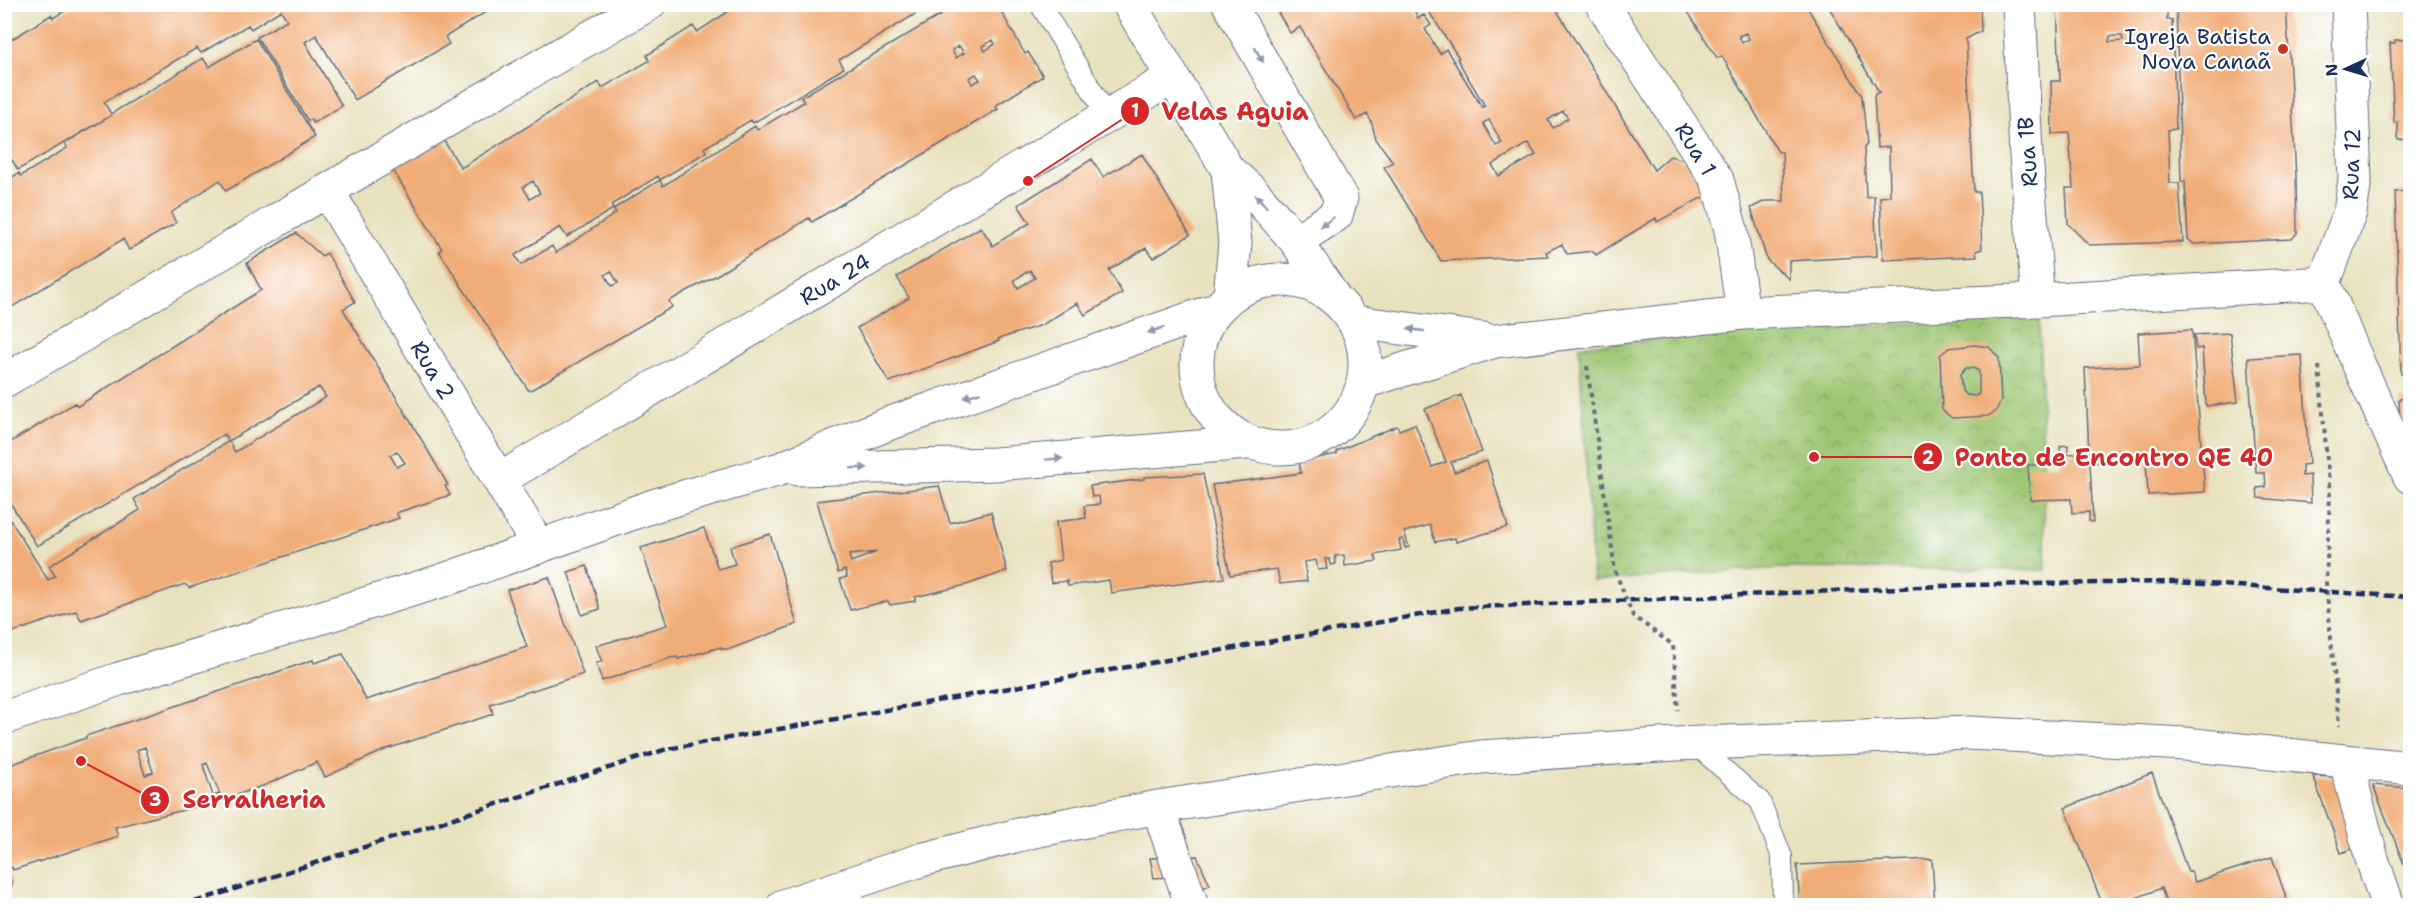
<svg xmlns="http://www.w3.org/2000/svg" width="2415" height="910" font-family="'Shantell Sans',sans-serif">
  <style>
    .park { fill: url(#park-crowns); stroke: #5c7a68; stroke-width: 1.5 }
    .building { fill: #f1ad78; fill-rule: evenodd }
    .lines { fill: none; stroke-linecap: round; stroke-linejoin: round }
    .service-casing { stroke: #636e80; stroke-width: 22 }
    .minor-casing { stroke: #636e80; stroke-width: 35 }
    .tertiary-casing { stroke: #636e80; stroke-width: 35 }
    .path { stroke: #636e80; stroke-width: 4; stroke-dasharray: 4.5 4.5; stroke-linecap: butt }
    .service { stroke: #fff; stroke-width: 20 }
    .minor { stroke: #fff; stroke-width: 33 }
    .tertiary { stroke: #fff; stroke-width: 33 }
    .rail { stroke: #1b2f5e; stroke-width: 4.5; stroke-dasharray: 9 4.5; stroke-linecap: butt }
    .oneway { fill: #8d97ae }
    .poi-dot { fill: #c8321e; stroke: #fff; stroke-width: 2 }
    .labels { text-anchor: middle; stroke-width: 4.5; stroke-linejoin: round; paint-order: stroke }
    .poi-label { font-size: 22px; fill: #1b2f5e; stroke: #fff; text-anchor: end }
    .street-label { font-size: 22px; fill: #1b2f5e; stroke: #fff }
    .leader { fill: none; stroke: #d62828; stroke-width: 2 }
    .callout-dot { fill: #d62828; stroke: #fff; stroke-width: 2 }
    .mark-label { font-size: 18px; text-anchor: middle; font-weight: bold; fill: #fff }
    .callout-label { font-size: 24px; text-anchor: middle; font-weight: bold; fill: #d62828; stroke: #fff; stroke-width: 4.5; stroke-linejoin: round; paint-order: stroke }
  </style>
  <defs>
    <pattern id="park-crowns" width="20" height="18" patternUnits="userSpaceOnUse" patternTransform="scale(1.5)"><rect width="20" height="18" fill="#9dc672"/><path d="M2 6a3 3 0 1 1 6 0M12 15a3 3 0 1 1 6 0" fill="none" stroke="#7fa161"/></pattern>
  </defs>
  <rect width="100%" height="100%" fill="#fff"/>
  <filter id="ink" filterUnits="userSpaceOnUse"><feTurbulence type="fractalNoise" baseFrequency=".0167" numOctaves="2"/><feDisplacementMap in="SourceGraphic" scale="12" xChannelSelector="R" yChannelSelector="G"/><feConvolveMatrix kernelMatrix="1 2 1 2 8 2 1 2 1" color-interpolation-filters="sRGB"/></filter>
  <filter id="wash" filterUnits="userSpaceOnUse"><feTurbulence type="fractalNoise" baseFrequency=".008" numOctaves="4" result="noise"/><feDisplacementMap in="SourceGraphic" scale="24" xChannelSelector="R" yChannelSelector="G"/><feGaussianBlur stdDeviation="1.35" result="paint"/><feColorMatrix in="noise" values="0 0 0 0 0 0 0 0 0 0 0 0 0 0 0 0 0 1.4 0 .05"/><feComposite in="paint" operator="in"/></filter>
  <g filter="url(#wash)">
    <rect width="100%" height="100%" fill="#e9e2bf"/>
    <!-- park -->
    <path class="park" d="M2039 317 2046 570 1781 568 1593 581 1579 346 1736 332Z"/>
    <g id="blocks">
      <!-- building -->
      <path class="building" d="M76 4 298 5 499 4 445 37 449 44 355 100 316 35 305 42 342 106 313 123 311 119 308 121 257 37 287 20 281 10 251 29 248 25 201 53 197 48 104 102 111 114 203 58 209 67 256 39 315 137 226 191 220 180 171 213 176 223 129 250 123 239 4 312V182L19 173 21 176 67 148 65 143 112 115 18 170 12 160 4 165V44L51 15 53 18Z
        M740 4H932L839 60 844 68 753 123 751 120 704 148 706 152 660 180 658 176 611 205 613 209 567 237 560 227 515 255 521 265 552 246 556 253 616 213 613 209 660 180 663 186 755 126 757 130 804 102 801 97 941 15 935 4H997L1025 54 1028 52 1043 76 995 106 998 109 812 222 809 218 717 275 687 291 669 301 672 307 529 391 439 251 442 249 391 167 441 136 461 168 599 82 602 88 649 61 647 55 693 26 697 32ZM993 40 995 44 985 51 982 46ZM959 46 964 53 956 58 952 50ZM976 74 980 80 972 84 969 78ZM533 181 540 193 530 199 523 187ZM611 271 618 283 612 286 605 275Z
        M1273 4H1411L1418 18 1424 15 1431 25 1425 29 1440 54 1446 49 1482 107 1485 106 1457 59 1459 58 1424 4H1553L1654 170 1670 156 1684 160 1707 195 1657 222 1656 218 1596 255 1593 251 1567 254 1562 244 1546 252 1548 256 1441 261 1384 167 1393 162 1376 139 1371 121 1367 114 1356 120 1300 27 1290 33ZM1563 111 1568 118 1553 128 1548 120ZM1489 120 1502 143 1496 146 1483 123ZM1528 143 1536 155 1499 176 1492 165Z
        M1683 4H1805L1862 96 1867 144 1864 148 1866 197 1874 196 1877 256 1789 261V279L1767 260 1751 208 1765 201H1784L1782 152H1778L1722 56 1717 58ZM1746 33 1749 39 1742 43 1739 36Z
        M1827 4H1882L1883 7 1888 4H1980L1981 31 1966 39 1974 192H1979L1982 249 1976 251 1977 256 1883 260 1880 197 1890 196 1889 147 1877 148 1874 95 1879 92Z
        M2057 4H2167V20H2172L2176 129 2168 130 2170 183H2179L2183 242 2089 245 2068 224 2066 188H2073L2069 133 2052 134 2051 81H2060ZM2110 36H2122L2123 41 2109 42Z
        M2176 4H2286L2296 176 2297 233 2292 239 2194 244 2188 239 2185 181 2181 182Z
        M2410 39V139L2398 140V122L2394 123 2390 43H2395V40Z
        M1142 154 1190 235 1153 258 1146 248 1109 270 1122 293 1085 315 1077 303 1042 325 998 339 999 341 889 382 857 328 909 298 897 277 981 227 993 246 995 244 1030 223 1018 205 1092 159 1103 177ZM1030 270 1035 278 1018 288 1014 280Z
        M2410 191V374H2401L2395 192Z
        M296 233 322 256 327 253 355 302 343 309 427 449 448 485 445 486 450 495 396 513 399 518 189 588 185 584 81 620 76 611 4 635V510L48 580 55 576 49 566 140 510 134 499 229 441 235 452 326 397 319 387 229 441 224 434 37 546 4 493V446L75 403 78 406 261 290 247 263ZM397 451 405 463 397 467 390 455Z
        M2192 330 2205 492 2148 495 2146 459 2090 463 2093 522 2089 521V512L2072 513 2071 499 2030 500 2028 465H2061L2060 446 2068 445V454L2089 453 2085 368 2140 365 2138 333Z
        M2230 333 2238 402 2206 406 2202 348 2196 349 2194 335Z
        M1975 345 1989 347 1999 358 2001 401 1995 412 1988 416 1952 418 1942 410 1940 355 1949 348ZM1966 368H1973L1979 371V394L1975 396 1966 395 1962 391 1960 375Z
        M2302 355 2309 464 2302 465V476L2310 475 2311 503 2258 498 2257 488 2266 487 2265 473H2256L2248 358Z
        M1461 395 1482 452 1451 462 1454 472 1487 461 1508 527 1456 542 1455 538 1435 542 1430 525 1404 532 1409 547 1405 548 1403 539 1399 540 1401 550 1375 555 1377 561 1345 566 1344 555 1335 556 1336 564 1331 565 1330 559H1325L1327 569 1318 570 1316 560 1304 562 1307 581 1280 584 1277 569 1230 575 1212 485 1301 473 1299 462 1337 454V451L1397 426 1399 430 1415 424 1432 467 1446 462 1425 409Z
        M2410 398V422H2400L2399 399Z
        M1203 474 1224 578 1111 593 1109 580 1068 586 1067 581 1051 583 1048 563 1061 560 1056 522 1086 518 1084 506 1100 504 1099 496 1092 497 1090 486 1144 479V477Z
        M939 486 950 523 991 512 1007 571 966 585 915 597V601L890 605 888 601 850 610 840 579 847 577 845 570 838 573 817 501ZM877 552 851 562 849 555Z
        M704 528 718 569 735 564 730 547 770 534 797 624 730 649H721V647L678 659 677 657 670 658 602 681 596 663 602 662 596 646 667 625 641 548Z
        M587 566 600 609 582 615 568 572Z
        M549 577 583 674 490 704 493 714 387 749 325 777 317 762 268 784 216 802 115 827 118 836 13 870 12 867 7 869 12 885 4 887V767L86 738V736L313 660 314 663 343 654 366 700 527 647 507 590ZM145 747 153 772 145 775 137 750ZM207 763 220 794 213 796 203 765Z
        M2152 773 2188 872H2191L2195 882 2272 857 2289 906H2168L2161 888 2116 906H2103L2065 808Z
        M2313 776 2335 777 2355 848 2341 853Z
        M2373 785 2410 788V864L2405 867Z
        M1197 856 1210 885 1193 891 1187 876 1154 878 1150 858Z
        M1932 859 1935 906H1800L1797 865Z"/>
    </g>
  </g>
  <g filter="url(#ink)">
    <use href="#blocks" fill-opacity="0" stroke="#636e80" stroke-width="1.5"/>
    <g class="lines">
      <!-- service casing -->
      <g class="service-casing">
        <path id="service" d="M1040 4 1108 117
          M1694 743 1760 801 1782 857 1783 906"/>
      </g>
      <!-- minor casing -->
      <g class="minor-casing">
        <path id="minor" d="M1229 4 1341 198 1336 215 1296 241
          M1602 4 1717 180 1731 230 1743 313
          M2019 4 2026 155 2038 300
          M328 192 539 547
          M2324 283 2350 212 2355 180 2348 4
          M2324 283 2359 365 2410 477
          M1355 322 1484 339
          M4 381C219 256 432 126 649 4
          M1364 382 1495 341 1743 313 2038 300 2324 283
          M499 480 1171 78
          M2346 762 2372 859 2388 906
          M1158 807 1192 906
          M783 906 921 860 1034 831 1158 807 1481 757 1675 744 1969 733 2185 744 2410 768"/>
      </g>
      <!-- tertiary casing -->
      <g class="tertiary-casing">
        <path id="tertiary" d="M1129 4 1228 170 1254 193 1296 241 1333 296
          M1228 170 1235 243 1230 296
          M1197 364a84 84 0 1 1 168 0a84 84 0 1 1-168 0Z
          M797 469 995 464 1247 443
          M4 718 119 679 444 580 656 505 780 469 885 425 1212 311"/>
      </g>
      <!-- path -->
      <path class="path" d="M1587 366 1615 571 1633 616 1673 645 1678 710
        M2319 366 2330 496 2326 583 2339 726"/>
      <!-- service -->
      <use href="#service" class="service"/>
      <!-- minor -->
      <use href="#minor" class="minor"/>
      <!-- tertiary -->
      <use href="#tertiary" class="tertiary"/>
      <!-- rail -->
      <path class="rail" d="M182 906 667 749 1459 608 1964 585 2174 582 2410 597"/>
    </g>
    <!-- one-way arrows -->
    <defs><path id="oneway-solid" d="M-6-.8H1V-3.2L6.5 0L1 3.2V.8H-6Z" transform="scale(1.5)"/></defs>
    <g class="oneway">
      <use href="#oneway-solid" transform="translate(1259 55) rotate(60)"/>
      <use href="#oneway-solid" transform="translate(1261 201) rotate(-132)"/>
      <use href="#oneway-solid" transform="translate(1327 222) rotate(145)"/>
      <use href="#oneway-solid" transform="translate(1156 330) rotate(161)"/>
      <use href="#oneway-solid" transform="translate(1416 330) rotate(-172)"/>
      <use href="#oneway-solid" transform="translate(972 395) rotate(161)"/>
      <use href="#oneway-solid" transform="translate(1054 459) rotate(-4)"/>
      <use href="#oneway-solid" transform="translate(859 468) rotate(-1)"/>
    </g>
  </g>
  <!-- markers -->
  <circle class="poi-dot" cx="2283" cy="49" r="6"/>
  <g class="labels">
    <!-- poi labels -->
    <g class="poi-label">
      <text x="2271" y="44">Igreja Batista<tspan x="2271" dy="25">Nova Canaã</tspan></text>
    </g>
    <!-- street labels -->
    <g class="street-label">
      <text transform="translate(1696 149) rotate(58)" y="8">Rua 1</text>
      <text transform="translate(2027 152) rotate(-94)" y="8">Rua 1B</text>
      <text transform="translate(2351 164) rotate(-88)" y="8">Rua 12</text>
      <text transform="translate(835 279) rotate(-31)" y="8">Rua 24</text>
      <text transform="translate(433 370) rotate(59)" y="8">Rua 2</text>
    </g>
  </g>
  <!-- callouts -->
  <path class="leader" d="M1028 181L1135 111M1814 457L1928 457M81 761L155 800"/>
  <g class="callout-dot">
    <circle cx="1028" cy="181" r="6"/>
    <circle cx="1814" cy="457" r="6"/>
    <circle cx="81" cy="761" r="6"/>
    <circle cx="1135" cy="111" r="15"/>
    <circle cx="1928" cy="457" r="15"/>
    <circle cx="155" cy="800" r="15"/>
  </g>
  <g class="mark-label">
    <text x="1135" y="117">1</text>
    <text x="1928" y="464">2</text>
    <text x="155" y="806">3</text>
  </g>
  <g class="callout-label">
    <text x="1235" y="120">Velas Aguia</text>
    <text x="2114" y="466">Ponto de Encontro QE 40</text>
    <text x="254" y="808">Serralheria</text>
  </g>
  <!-- margin -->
  <rect width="2415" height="910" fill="none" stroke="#fff" stroke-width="24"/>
  <!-- north arrow -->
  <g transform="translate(2346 69) rotate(266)" stroke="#ffffff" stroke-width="4.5" paint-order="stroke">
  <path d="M0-4.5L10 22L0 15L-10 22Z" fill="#1b2f5e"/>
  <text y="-9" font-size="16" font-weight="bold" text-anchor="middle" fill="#1b2f5e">N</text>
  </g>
</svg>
